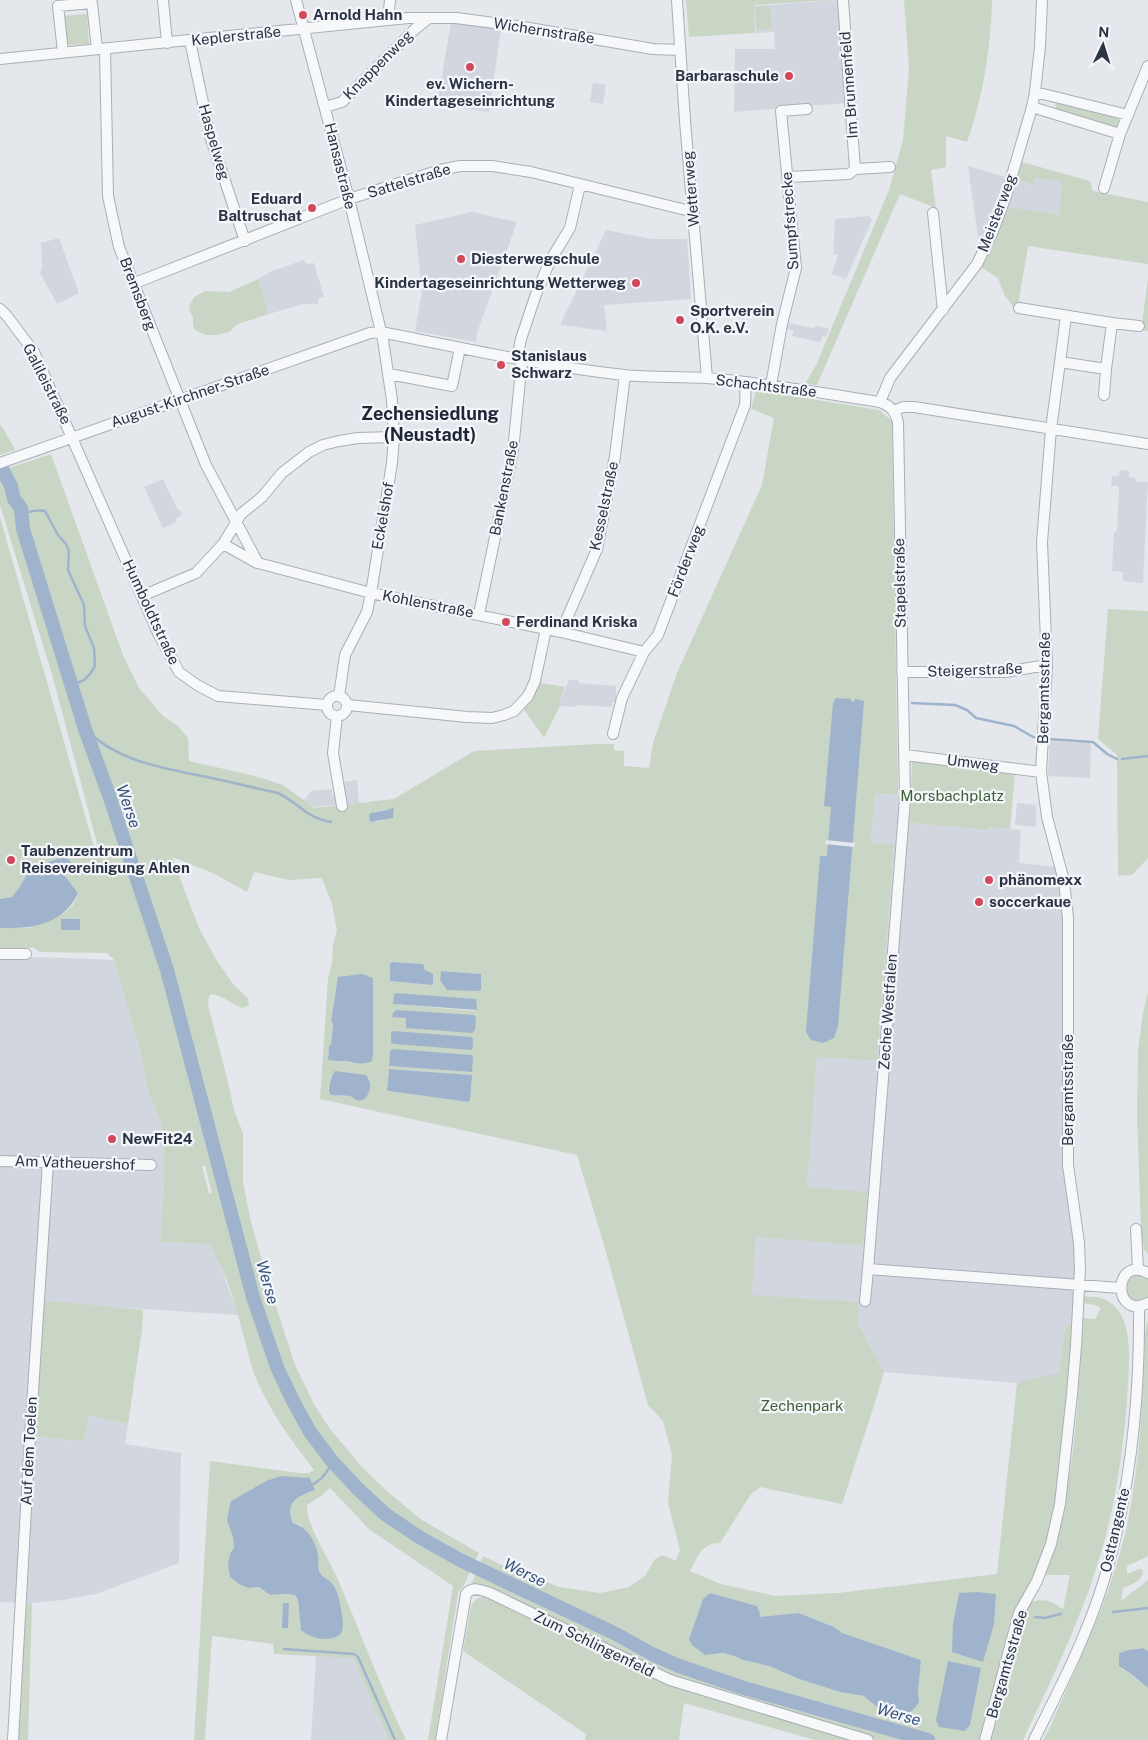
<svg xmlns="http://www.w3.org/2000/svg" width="1148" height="1740" font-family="'Public Sans',sans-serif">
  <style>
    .built { fill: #d2d6de }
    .green { fill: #c9d6c5; fill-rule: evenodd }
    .water { fill: #9fb4cc }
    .pier { fill: #e4e7ec }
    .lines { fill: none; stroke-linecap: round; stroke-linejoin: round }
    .stream { stroke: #9fb4cc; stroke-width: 2.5 }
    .river { stroke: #9fb4cc; stroke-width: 14 }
    .minor-casing { stroke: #a9aeb7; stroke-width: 12 }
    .minor { stroke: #f7f8fa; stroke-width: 10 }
    .poi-dot { fill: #d1495b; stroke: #f4f6f9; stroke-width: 2 }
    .labels { text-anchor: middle; stroke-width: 4.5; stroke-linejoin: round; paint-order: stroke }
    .poi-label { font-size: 15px; font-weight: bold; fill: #2b3445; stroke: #f4f6f9; text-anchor: start }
    .street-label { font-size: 15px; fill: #2b3445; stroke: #f4f6f9 }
    .park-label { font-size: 15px; fill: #3f6138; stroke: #f4f6f9 }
    .water-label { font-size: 16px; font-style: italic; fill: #34527a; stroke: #f4f6f9 }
    .quarter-label { font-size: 18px; font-weight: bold; fill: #1d2536; stroke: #f4f6f9 }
  </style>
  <rect width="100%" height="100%" fill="#e4e7ec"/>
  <!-- built -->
  <path class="built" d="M838 0 845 103 734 112 735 49H775L774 32 756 33 754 6Z
    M451 23 501 30 489 112 437 104Z
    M593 83 606 85 603 104 590 102Z
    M968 166 1033 185 1035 178 1062 182 1060 215 1010 208 1000 204 980 251Z
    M472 212 517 222 478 330 476 342 415 331 422 292 415 225Z
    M869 216 872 220 846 279 832 274 838 255 833 254 835 219Z
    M606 230 652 239H687L691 299 604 305 607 331 560 325Z
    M59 238 79 293 57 304 40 273 42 268 41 243Z
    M303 260 307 264 314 263 324 297 318 299V304H303L269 314 258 279 273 270 282 268Z
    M789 323 812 328 817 326 829 329 826 337 822 336 821 342 814 341 792 336 794 331 787 329Z
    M1120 470 1129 471V477L1136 478V482H1148L1143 583 1123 581V572L1112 571 1114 532 1117 531 1119 489 1118 486H1111L1112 476H1119Z
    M163 479 178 510H180L182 515 177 518 175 523 163 528 144 487Z
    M569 680H578L579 683 616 686V702H612V707L576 705V707L560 706V701Z
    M1050 741 1091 743 1090 778 1048 776Z
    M357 780 359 803 315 807 304 800 311 791 332 789V795L344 794 342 782Z
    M875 794 910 796V823L990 830V827L1021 830 1019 863 1056 867 1063 917 1076 1269 1073 1325 1065 1329 1059 1374 1017 1383 884 1372 857 1322 816 1299 752 1296 756 1237 863 1244 807 1187 817 1057 877 1061 894 846 871 844Z
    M1017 803 1036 805V827L1015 825Z
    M40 957 114 960 140 1050 147 1088 161 1123 164 1141V1185L160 1242 209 1244 217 1256 238 1315 96 1306 43 1300 34 1436 84 1442 89 1415 128 1424 125 1444 181 1453 179 1563 96 1594 63 1600 32 1603 0 1602V958Z
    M316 1656 353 1658 389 1740H311Z"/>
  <!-- green -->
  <path class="green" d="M686 0H834L754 5 755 33 689 37Z
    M904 0H992C991 48 983 97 967 142L946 136V167L931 170 936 208 900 194 817 385 805 384 817 363 889 190 903 140 909 68Z
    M770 6 772 29 757 30 755 7Z
    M87 14 89 44 65 45 62 16Z
    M1058 102 1117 116C1121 122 1118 127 1113 129L1057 110 1055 105Z
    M1022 162 1090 181 1093 191 1148 202V264L1028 246 1017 311 1005 296 998 278 981 267 1008 207 1059 215 1062 182 1035 178 1034 185 1017 180Z
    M258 279 269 314 238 324 229 332 217 335H206L195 330 193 325V318L189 310 190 305 194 297 205 291 229 292Z
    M1148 279V331L1141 330Z
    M756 390 879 410 892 421 898 795 875 794 871 843 894 845 877 1061 817 1057 807 1187 867 1192 863 1245 756 1237 752 1295 859 1302 857 1322 884 1372 878 1393 842 1504 760 1487 751 1494 720 1543C701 1543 699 1556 690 1571L721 1584 775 1596 838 1593 997 1574 1017 1383 1059 1373 1065 1329 1069 1325H1073L1068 1392 1056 1502 1047 1543 1030 1583 1018 1604 1009 1628 982 1740H877L740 1701 673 1679 478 1585H471L483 1556 506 1567 526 1573 559 1587 600 1593 629 1587 645 1576 654 1560 662 1555 676 1561 680 1550 668 1503 672 1455 663 1421 648 1405 604 1245 577 1155 320 1099 328 979 332 962 333 944 337 931 332 904 322 878 289 880 254 872 247 892 213 873 172 857 199 928 217 961 234 985 248 998 249 1005 242 1008C232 1004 223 996 212 994L209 996 208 1005 228 1082 234 1110 243 1133V1182L251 1222 265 1272 295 1365 315 1406 330 1429 363 1468 389 1493 422 1520 479 1553 474 1563C399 1529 335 1473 296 1400 283 1374 275 1346 266 1318 249 1265 235 1212 221 1158L214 1159C220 1188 229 1218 236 1247 244 1278 252 1308 262 1338 266 1349 268 1360 273 1370 311 1459 383 1530 471 1569L464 1585 458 1593 435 1740H428L453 1586 370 1530 330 1488 321 1496 307 1505C305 1524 331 1562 339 1582 361 1634 381 1688 406 1740H389L353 1658 274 1654 273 1644 212 1636 205 1740H194L210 1461 299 1473H309L314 1470C290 1439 267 1408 253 1371 249 1359 247 1346 243 1334 235 1304 226 1271 209 1244L160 1242 164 1185V1141L161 1123 147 1088 140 1050 114 960 107 953 40 952 34 948H0V928H27L63 914 73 905 78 893 62 874 64 856 38 867 27 874 21 885 12 897 0 899V517L94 847H98L53 678 0 505V471L51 454 123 655 139 688 163 716 178 726 188 738 189 761 255 776 283 785 315 808 394 799 474 751 597 744H614V750L624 751V766L649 768 653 743 677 673 762 485 774 418 751 409ZM391 810 393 811V817L377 822 375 811ZM392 962 422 964 433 984 431 985 391 981ZM441 971 481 974V989L440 980ZM373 978V1055L351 1063C344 1060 336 1062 328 1060L329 1046 331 1044 333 1024 331 1021 336 987ZM394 995 476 1010 475 1011 394 1004ZM390 1051 472 1072 389 1066ZM389 1069 471 1075 470 1100 468 1102 389 1091 387 1090ZM366 1075 369 1078 370 1085 358 1101 350 1096H338L328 1088 332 1079ZM202 1166H205L212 1193 209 1194ZM296 1478H310L315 1490C298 1496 284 1502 293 1523L301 1525 318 1553V1563L320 1574 333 1584 338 1596 341 1610 342 1631 332 1638 310 1636 301 1630 298 1600 295 1595 285 1594 270 1595 259 1587 248 1588 230 1554 234 1547 231 1501 266 1481ZM710 1594 757 1606 759 1618 799 1613 834 1627 841 1633 921 1660 918 1693 919 1702 879 1709 865 1696 840 1692 799 1679 769 1666 743 1660 734 1656 723 1653 705 1655 689 1639 703 1599Z
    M0 424 3 428 15 450 0 455Z
    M1108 609 1148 611V858L1132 875 1118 876 1117 755 1098 739Z
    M540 683 565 687 560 700V706L544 738 523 708 533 699Z
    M912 760 1015 773 1010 829 990 827 989 830 910 823Z
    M1148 992V1254L1144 1250 1141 1227 1137 1117 1138 1051 1143 1013Z
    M1135 1274 1148 1277V1299L1138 1303 1127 1297 1124 1285 1128 1278Z
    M1081 1296C1089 1297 1101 1296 1108 1301 1134 1317 1129 1359 1128 1385 1125 1437 1118 1489 1105 1539 1086 1609 1054 1675 1023 1740H988L992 1727 996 1724 1001 1708 999 1703 1023 1615 1030 1602C1046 1598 1051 1601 1063 1609L1070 1575H1044C1075 1493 1078 1404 1083 1318L1095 1319 1101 1308 1095 1305 1082 1303Z
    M43 1300 143 1310 142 1330 128 1424 89 1415 84 1442 34 1436Z
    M1148 1322V1556L1127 1566V1574L1139 1569 1143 1570C1143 1581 1132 1584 1123 1588L1121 1601 1148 1580V1651L1143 1648 1129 1650 1122 1669 1134 1676 1148 1688V1740H1043L1051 1725C1079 1661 1110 1598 1126 1530 1140 1466 1143 1400 1145 1334L1147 1323Z
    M488 1595 667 1683 858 1740H815L684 1703 679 1740H585L586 1734 463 1651 471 1606 476 1599Z
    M32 1603 28 1740H15L25 1604Z"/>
  <!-- water -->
  <path class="water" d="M836 698 851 699V701L854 702 855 699 864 701 838 1026 834 1038 823 1043 811 1040 806 1032 820 856H827L831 807 824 806 833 703Z
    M394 807 393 818 370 822 369 814C377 810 388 812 394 807Z
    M65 856 73 864 63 874 78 893C63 925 32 929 0 928V899L12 897 21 885 27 874 38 866Z
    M61 919H80V930H61Z
    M392 962 423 964 425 970 433 974V984L431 985 390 981V964Z
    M441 971 481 974V990L479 991 447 990 440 980Z
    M362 974 373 978V1055L372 1061C362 1066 354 1062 344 1061 338 1061 333 1061 328 1060L329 1046 331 1044 333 1024 331 1021 338 977Z
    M395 993 476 999 477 1010 393 1004 394 995Z
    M396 1010 474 1015 476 1017 475 1030 472 1033 406 1028V1018L392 1017 393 1013Z
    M393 1031 472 1037C474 1041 473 1046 472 1050L394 1044 391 1043V1033Z
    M394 1049 471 1055 473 1056 472 1072 389 1066 390 1051Z
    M389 1069 472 1075 470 1100 468 1102 389 1091 387 1090Z
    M335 1071 366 1075C373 1083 370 1092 365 1099L358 1101 350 1096 331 1095C326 1090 332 1076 335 1071Z
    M281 1476 310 1478 315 1490C298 1496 284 1502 293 1523 306 1526 315 1540 318 1554 319 1560 317 1567 320 1573 323 1578 331 1580 334 1586 339 1594 345 1622 342 1631 338 1641 319 1640 311 1636 307 1635 304 1632 301 1630L298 1600 295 1595 285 1594 270 1595 259 1587 248 1588 239 1584 230 1577 228 1565 230 1554 234 1547 233 1537 227 1520 231 1501 266 1481Z
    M977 1592 996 1594 994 1624 983 1662 952 1652 953 1624 959 1593Z
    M710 1593 757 1606 760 1614 759 1617 799 1613 834 1627 842 1633 921 1660 918 1693 919 1702 915 1708 906 1715H894L879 1709 864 1696 840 1692 799 1679 769 1666 743 1660 734 1656 723 1653 705 1655 692 1645 689 1639 703 1599Z
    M283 1603H289L288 1628H282Z
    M1143 1648 1148 1651V1688L1134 1676 1119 1666V1653L1129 1650Z
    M948 1661 981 1668 970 1725 965 1731 939 1727 936 1720Z"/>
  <!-- pier -->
  <path class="pier" d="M826 840 855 843 854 847 825 844Z"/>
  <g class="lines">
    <!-- stream -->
    <path class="stream" d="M22 513C29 512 38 509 45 511L58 535 66 544 69 551 68 570 84 605 85 626 94 648 95 666 90 674 84 680 72 685
      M912 703 955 705 967 710 976 718 1014 726 1033 737 1038 738
      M85 729C118 762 163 768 207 777 231 782 254 788 278 793 299 803 306 818 331 822
      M1048 739 1093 742 1107 754 1117 759
      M1122 759 1148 756
      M313 1484C322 1480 329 1470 332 1461
      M1113 1612 1148 1608
      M1035 1617 1045 1618 1061 1614
      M284 1649 354 1654 358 1657 395 1740"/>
    <!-- river -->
    <path class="river" d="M0 465 11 486 14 499 21 508 23 529 85 729 109 795 167 970 253 1297 277 1367 292 1399 310 1432 332 1461 357 1488 385 1514 419 1537 460 1560 616 1634 652 1654 679 1666 744 1688 928 1740"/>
    <!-- minor casing -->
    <g class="minor-casing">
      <path id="minor" d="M163 0 167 43
        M296 0 349 199 383 340 392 400 394 437 392 463 371 593 367 612 345 655 339 696
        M677 0 685 121 707 378
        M843 0 855 169
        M388 20 390 0
        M190 41 210 136 245 241
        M105 49 108 196 119 247 206 465 258 563 371 593 561 632 644 652
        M63 52 58 6 92 3 97 49
        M0 59 408 18H456L517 26 653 49 680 50
        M1035 92 1040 47 1042 0
        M325 107 342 102 415 29 429 18
        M1120 134 1032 107 1035 92 1128 115
        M788 177 849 174 855 169 890 167
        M1104 188 1120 134 1148 66
        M933 213 943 310
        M135 283 349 199 440 170 460 166H492L531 172 694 212
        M0 309 7 316 34 352 159 635 179 672 197 685 218 696 327 705
        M1112 323 1139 326
        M517 359 521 339 536 294 550 261 570 228 580 185
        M1060 362 1066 316
        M389 374 452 386 460 348
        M771 385 782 324 796 268 781 111 807 109
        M1104 395 1106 369
        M880 402 890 378 977 264 993 231 1006 196 1032 107
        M894 411 903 407H914L1148 444
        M0 463 370 333 381 332C462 348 542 366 624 375 652 378 680 376 707 378 765 383 823 393 880 402 891 406 895 411 898 422L905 799 868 1269 1120 1288
        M223 544 257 563
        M142 596 196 573 223 544 241 514 262 497 282 473 309 452 323 445 339 441 358 438 394 437
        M479 614 513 451 522 360
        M561 632 597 549 615 456 625 375
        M902 672H1005L1047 665
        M327 706a10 10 0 1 1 20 0a10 10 0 1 1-20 0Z
        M348 705 467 717 492 718 504 715 514 711 528 696 535 681 546 629
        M337 716 333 753 342 806
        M613 734 622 698 644 652 658 635 745 405 746 382
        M905 755 1041 772
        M0 954H26
        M0 1161 151 1165
        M1136 1229 1138 1270
        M1148 1273C1113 1254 1112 1321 1148 1303
        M865 1301 868 1269
        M13 1740 30 1437 48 1162
        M441 1740 466 1594C471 1586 482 1590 490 1593L670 1680 868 1740
        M985 1740 1019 1613 1037 1581 1051 1544 1060 1504 1072 1394 1076 1346 1080 1269 1079 1243 1068 1165V918L1064 881 1047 817 1041 772 1047 665 1042 542 1051 429 1060 362 1106 369 1112 323 1019 308
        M1034 1740C1060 1688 1087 1636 1104 1580 1131 1491 1140 1399 1139 1306"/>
    </g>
    <!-- minor -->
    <use href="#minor" class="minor"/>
  </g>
  <!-- markers -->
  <g class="poi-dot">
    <circle cx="303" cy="15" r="5"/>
    <circle cx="470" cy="67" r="5"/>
    <circle cx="789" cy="76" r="5"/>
    <circle cx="312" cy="208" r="5"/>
    <circle cx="461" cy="259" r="5"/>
    <circle cx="636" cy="283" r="5"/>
    <circle cx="680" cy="320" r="5"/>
    <circle cx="501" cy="365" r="5"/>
    <circle cx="506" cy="622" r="5"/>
    <circle cx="11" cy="860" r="5"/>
    <circle cx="989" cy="880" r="5"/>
    <circle cx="979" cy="902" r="5"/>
    <circle cx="112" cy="1139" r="5"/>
  </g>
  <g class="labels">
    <!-- poi labels -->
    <g class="poi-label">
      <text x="313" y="20">Arnold Hahn</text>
      <text x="779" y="81" text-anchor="end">Barbaraschule</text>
      <text x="470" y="89" text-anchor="middle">ev. Wichern-<tspan x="470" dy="17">Kindertageseinrichtung</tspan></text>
      <text x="302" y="204" text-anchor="end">Eduard<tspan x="302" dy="17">Baltruschat</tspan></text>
      <text x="471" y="264">Diesterwegschule</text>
      <text x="626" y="288" text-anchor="end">Kindertageseinrichtung Wetterweg</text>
      <text x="690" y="316">Sportverein<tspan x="690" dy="17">O.K. e.V.</tspan></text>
      <text x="511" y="361">Stanislaus<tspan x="511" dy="17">Schwarz</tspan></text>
      <text x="516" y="627">Ferdinand Kriska</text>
      <text x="21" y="856">Taubenzentrum<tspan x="21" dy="17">Reisevereinigung Ahlen</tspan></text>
      <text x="999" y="885">phänomexx</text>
      <text x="989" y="907">soccerkaue</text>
      <text x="122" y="1144">NewFit24</text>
    </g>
    <!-- street labels -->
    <g class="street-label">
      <text transform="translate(544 31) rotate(9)" y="5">Wichernstraße</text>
      <text transform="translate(236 36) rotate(-6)" y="5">Keplerstraße</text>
      <text transform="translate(378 65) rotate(-45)" y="5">Knappenweg</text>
      <text transform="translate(849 85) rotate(-94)" y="5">Im Brunnenfeld</text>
      <text transform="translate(214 142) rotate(74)" y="5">Haspelweg</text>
      <text transform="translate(340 166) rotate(76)" y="5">Hansastraße</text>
      <text transform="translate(409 181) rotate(-17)" y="5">Sattelstraße</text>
      <text transform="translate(691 189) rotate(-95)" y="5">Wetterweg</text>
      <text transform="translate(997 213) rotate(-69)" y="5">Meisterweg</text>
      <text transform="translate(790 221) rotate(-94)" y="5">Sumpfstrecke</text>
      <text transform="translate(138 294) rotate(69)" y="5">Bremsberg</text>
      <text transform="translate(47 384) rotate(63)" y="5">Galileistraße</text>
      <text transform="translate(766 386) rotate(7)" y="5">Schachtstraße</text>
      <text transform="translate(190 396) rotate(-19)" y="5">August-Kirchner-Straße</text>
      <text transform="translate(504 488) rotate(-79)" y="5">Bankenstraße</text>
      <text transform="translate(604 506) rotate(-78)" y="5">Kesselstraße</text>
      <text transform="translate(383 516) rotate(-80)" y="5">Eckelshof</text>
      <text transform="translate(686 561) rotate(-69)" y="5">Förderweg</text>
      <text transform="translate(900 583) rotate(-91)" y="5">Stapelstraße</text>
      <text transform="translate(428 604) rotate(11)" y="5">Kohlenstraße</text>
      <text transform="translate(151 612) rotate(65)" y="5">Humboldtstraße</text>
      <text transform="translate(975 670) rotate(-2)" y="5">Steigerstraße</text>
      <text transform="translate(1044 688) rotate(-89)" y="5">Bergamtsstraße</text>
      <text transform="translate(973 763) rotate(7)" y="5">Umweg</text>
      <text transform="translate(888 1012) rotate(-86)" y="5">Zeche Westfalen</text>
      <text transform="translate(1068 1090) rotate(-90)" y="5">Bergamtsstraße</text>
      <text transform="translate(75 1163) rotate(2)" y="5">Am Vatheuershof</text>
      <text transform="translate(29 1451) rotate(-87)" y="5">Auf dem Toelen</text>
      <text transform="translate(1115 1530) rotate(-77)" y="5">Osttangente</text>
      <text transform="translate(594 1644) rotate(26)" y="5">Zum Schlingenfeld</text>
      <text transform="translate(1007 1664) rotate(-74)" y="5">Bergamtsstraße</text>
    </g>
    <!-- park labels -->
    <g class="park-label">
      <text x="952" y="801">Morsbachplatz</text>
      <text x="802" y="1411">Zechenpark</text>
    </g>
    <!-- water labels -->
    <g class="water-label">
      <text transform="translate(129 806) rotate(71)" y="6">Werse</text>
      <text transform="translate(268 1282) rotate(74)" y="6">Werse</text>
      <text transform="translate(525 1572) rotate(26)" y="6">Werse</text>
      <text transform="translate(899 1714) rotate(16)" y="6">Werse</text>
    </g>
    <!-- quarter labels -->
    <g class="quarter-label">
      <text x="430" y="420">Zechensiedlung<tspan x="430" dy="21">(Neustadt)</tspan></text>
    </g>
  </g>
  <!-- north arrow -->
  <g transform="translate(1103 45) rotate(4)" stroke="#f4f6f9" stroke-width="4" paint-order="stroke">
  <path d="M0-4L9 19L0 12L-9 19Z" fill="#2b3445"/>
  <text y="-8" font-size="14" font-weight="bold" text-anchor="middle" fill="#2b3445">N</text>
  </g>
</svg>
